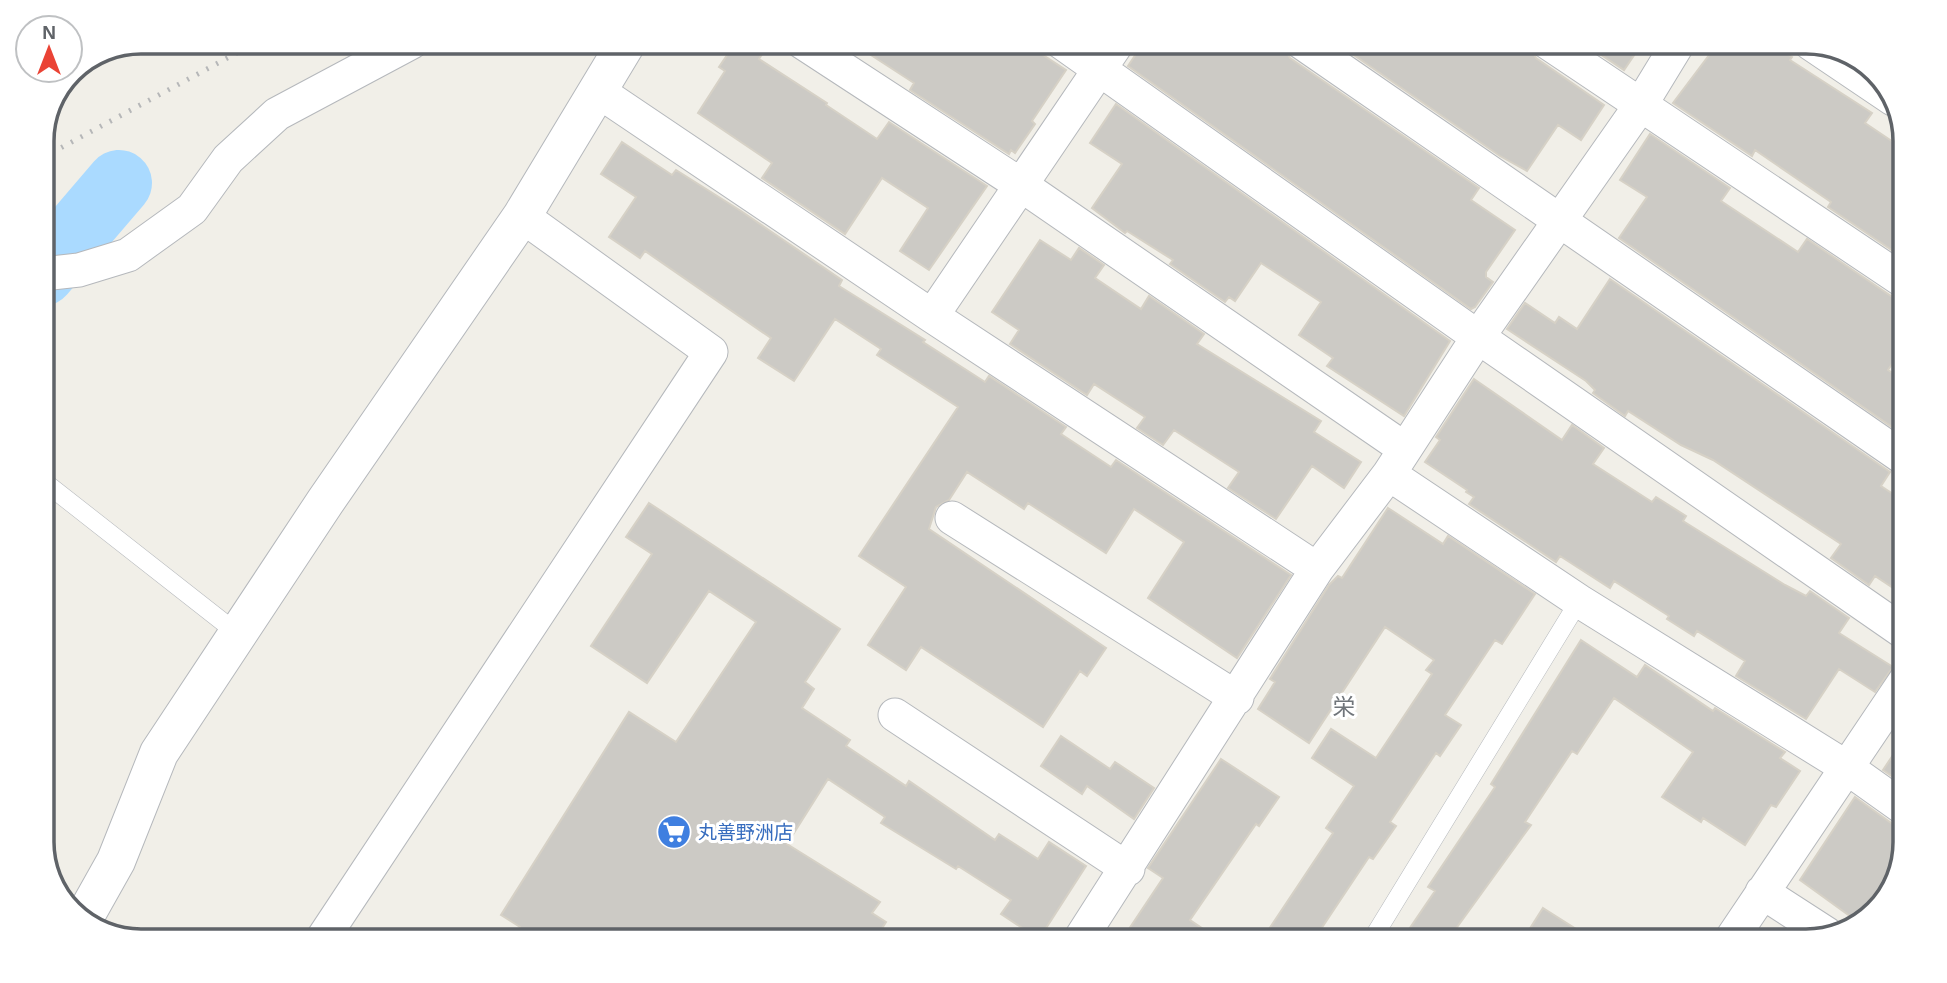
<svg xmlns="http://www.w3.org/2000/svg" width="1947" height="983" font-family="Helvetica,'Noto Sans JP',sans-serif">
  <style>
    .lines { fill: none; stroke-linecap: round; stroke-linejoin: round }
    .river { stroke: #aadaff; stroke-width: 66 }
    .building { fill: #cccac5; stroke: #d6d1c6; stroke-width: 2 }
    .service-casing { stroke: #b5b8bc; stroke-width: 19 }
    .minor-casing { stroke: #b5b8bc; stroke-width: 35 }
    .tertiary-casing { stroke: #b5b8bc; stroke-width: 40 }
    .service { stroke: #fff; stroke-width: 18 }
    .minor { stroke: #fff; stroke-width: 33 }
    .tertiary { stroke: #fff; stroke-width: 38 }
    .rail { stroke: #b6b7b8; stroke-width: 5; stroke-dasharray: 2 9; stroke-linecap: butt }
    .labels { text-anchor: middle; stroke-width: 6; stroke-linejoin: round; paint-order: stroke }
    .shop-label { font-size: 19px; fill: #366cbe; stroke: #fff; text-anchor: start }
    .quarter-label { font-size: 23px; fill: #70757a; stroke: #fff }
    .rim { fill: none; stroke: #5f6368; stroke-width: 3.5 }
  </style>
  <rect width="100%" height="100%" fill="#f1efe8"/>
  <g class="lines">
    <!-- river -->
    <path class="river" d="M42 273 119 183"/>
  </g>
  <!-- building -->
  <path class="building" d="M736 42H770L759 59 827 103 826 105 877 139 889 122 987 186 929 270 900 251 928 208 882 178 845 234 762 178 772 163 698 113 725 71 719 67Z
    M851 42H1023L1066 70 1032 121 1035 124 1015 153 1011 150 1009 154 910 90 914 83Z
    M1144 42H1282L1290 58 1479 188 1471 200 1515 230 1486 272V277L1493 282 1475 307 1471 309 1128 66Z
    M1335 42H1528L1536 58 1604 105 1581 140 1558 125 1527 171 1500 156Z
    M1582 42H1643L1624 70Z
    M1719 42H1768L1792 57 1790 60 1872 113 1865 123 1905 150V259L1828 207 1831 202 1755 150 1752 156 1673 103Z
    M1116 104 1450 341 1404 416 1327 366 1333 358 1299 335 1321 302 1261 263 1235 301 1229 297 1225 302 1170 264 1173 260 1127 231 1125 233 1092 208 1122 164 1090 143Z
    M1650 134 1730 188 1721 201 1798 252 1807 239 1894 298 1905 301V345L1888 370 1905 381V436L1619 238 1647 197 1620 180Z
    M622 142 672 175 676 170 741 211 842 280 839 286 925 340 923 342 985 382 989 376 1066 427 1061 434 1111 467 1116 460 1291 575 1237 658 1148 598 1184 542 1134 509 1106 553 1028 503 1024 509 967 472 949 500 936 507 929 529 1106 648 1087 676 1080 671 1043 727 921 647 906 670 868 645 906 587 859 556 958 407 877 355 881 349 835 319 794 381 758 358 771 338 645 251 640 258 609 237 636 197 601 174Z
    M1040 240 1071 260 1079 248 1104 265 1095 278 1141 309 1149 296 1204 334 1197 344 1321 421 1314 432 1361 462 1344 488 1312 466 1276 519 1228 488 1239 472 1174 430 1163 445 1137 428 1145 417 1094 384 1087 395 1010 344 1019 330 992 312Z
    M1610 279 1890 472 1881 486 1905 502V596L1875 576 1869 585 1831 558 1841 544 1713 460 1681 445 1628 411 1625 416 1593 393 1595 390 1586 381 1507 329 1525 303 1555 323 1559 317 1577 329Z
    M1474 379 1562 440 1572 425 1604 448 1593 464 1652 502 1656 497 1686 516 1683 521 1785 585 1806 596 1810 591 1849 618 1839 633 1893 667 1875 692 1839 669 1806 719 1736 676 1745 661 1697 631 1694 636 1667 619 1669 616 1614 581 1610 588 1560 556 1556 562 1469 504 1474 497 1466 492 1467 490 1425 462 1440 440 1436 437Z
    M649 503 840 629 805 682 814 689 802 708 850 740 846 746 906 786 909 781 995 840 999 834 1038 859 1049 842 1086 866 1039 939 1001 914 1011 900 958 866 956 869 881 823 885 817 828 779 787 844 880 902 872 913 886 922 874 941H511L520 927 501 915 629 712 676 742 756 622 709 591 647 683 591 646 652 554 626 537Z
    M1388 508 1443 544 1448 536 1535 594 1502 644 1495 640 1445 715 1461 725 1440 756 1436 753 1390 822 1396 826 1373 859 1369 857 1313 941H1261L1333 833 1326 828 1354 786 1312 758 1331 729 1376 758 1432 674 1426 670 1434 660 1385 627 1309 743 1258 709 1275 682 1270 679 1329 585 1338 576 1342 578Z
    M1581 640 1637 677 1645 665 1713 711 1715 708 1785 752 1780 758 1800 771 1776 807 1771 805 1745 845 1703 818 1701 822 1662 797 1693 752 1614 698 1577 754 1572 751 1525 822 1531 825 1447 941H1401L1435 891 1428 887 1495 787 1491 784Z
    M1061 736 1110 769 1115 762 1154 788 1134 819 1087 786 1082 794 1041 766Z
    M1905 737V785L1883 770Z
    M1221 759 1279 797 1259 826 1256 824 1190 920 1221 941H1147L1129 929 1163 878 1148 868Z
    M1855 797 1894 825 1905 828 1898 870 1861 924 1800 880Z
    M1543 908 1595 941H1522Z"/>
  <g class="lines">
    <!-- service casing -->
    <g class="service-casing">
      <path id="service" d="M42 480 237 633
        M1371 941 1579 601"/>
    </g>
    <!-- minor casing -->
    <g class="minor-casing">
      <path id="minor" d="M802 42 1021 185 1405 449
        M1061 42 1478 337 1905 633
        M1301 42 1905 459
        M1547 42 1905 282
        M1810 43 1893 99
        M598 91 932 316 1317 569
        M42 274 79 270 128 255 192 209 228 159 277 114 412 42
        M932 316 1118 42
        M1389 474 1579 601 1846 767 1905 809
        M952 518 1237 698
        M895 715 1128 869
        M1762 892 1827 934
        M321 941 711 352 522 216
        M1079 941 1317 569 1389 474 1478 337 1640 106 1679 42
        M1730 941 1905 681"/>
    </g>
    <!-- tertiary casing -->
    <g class="tertiary-casing">
      <path id="tertiary" d="M84 918 116 861 159 753 325 502 522 216 627 42"/>
    </g>
    <!-- service -->
    <use href="#service" class="service"/>
    <!-- minor -->
    <use href="#minor" class="minor"/>
    <!-- tertiary -->
    <use href="#tertiary" class="tertiary"/>
    <!-- rail -->
    <path class="rail" d="M42 158 257 42"/>
  </g>
  <!-- icons -->
  <defs>
    <g id="supermarket-disc" transform="scale(1.75)"><circle r="9.5" fill="#3f7fe0" stroke="#fff"/><path d="M-6-5.5h2.5l.6 2H6L4.5 2H-2.5L-4.4-4H-6ZM-1.5 3.2a1.3 1.3 0 1 0 .1 0ZM3 3.2a1.3 1.3 0 1 0 .1 0Z" fill="#fff"/></g>
  </defs>
  <g fill-rule="evenodd">
    <use href="#supermarket-disc" x="674" y="832"/>
  </g>
  <g class="labels">
    <!-- shop labels -->
    <g class="shop-label">
      <text x="698" y="839">丸善野洲店</text>
    </g>
    <!-- quarter labels -->
    <g class="quarter-label">
      <text x="1344" y="715">栄</text>
    </g>
  </g>
  <!-- crop -->
  <path d="M0 0H1947V983H0ZM141 54H1806A87 87 0 0 1 1893 141V842A87 87 0 0 1 1806 929H141A87 87 0 0 1 54 842V141A87 87 0 0 1 141 54Z" fill="#fff" fill-rule="evenodd"/>
  <path class="rim" d="M141 54H1806A87 87 0 0 1 1893 141V842A87 87 0 0 1 1806 929H141A87 87 0 0 1 54 842V141A87 87 0 0 1 141 54Z"/>
  <!-- north arrow -->
  <g transform="translate(49 49)"><circle r="33" fill="#ffffff" stroke="#bfc1c3" stroke-width="2"/>
  <path d="M0-5L12 26L0 18L-12 26Z" fill="#ea4335"/>
  <text y="-10" font-size="19" font-weight="bold" text-anchor="middle" fill="#5f6368">N</text>
  </g>
</svg>
